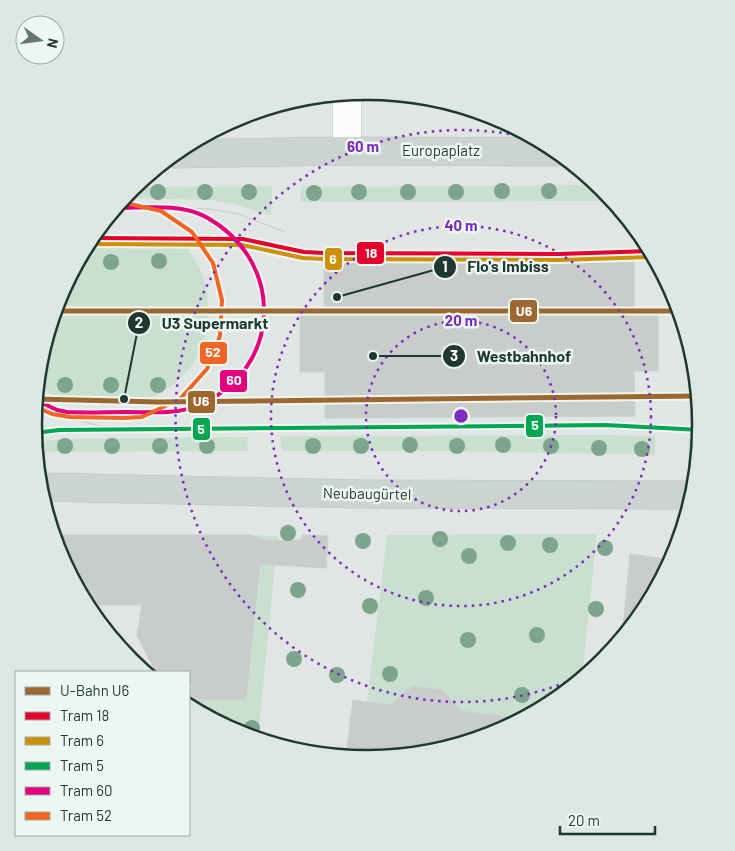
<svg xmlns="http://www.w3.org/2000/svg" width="735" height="851" font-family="Barlow,sans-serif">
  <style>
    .green { fill: #c9e0d0 }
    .building { fill: #c8cdcb; stroke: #c9cfcd }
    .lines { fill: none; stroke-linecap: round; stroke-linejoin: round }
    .minor-casing { stroke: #bec3c1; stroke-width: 29 }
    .major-casing { stroke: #bbc3c1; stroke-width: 29 }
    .minor { stroke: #fafbfb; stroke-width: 28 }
    .major { stroke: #ccd4d1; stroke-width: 28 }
    .tram { stroke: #c6c9c8; stroke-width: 1 }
    .tram-1-casing { stroke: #eef6f2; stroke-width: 8 }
    .tram-2-casing { stroke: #eef6f2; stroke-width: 8 }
    .tram-3-casing { stroke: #eef6f2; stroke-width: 8 }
    .tram-4-casing { stroke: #eef6f2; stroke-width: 8 }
    .tram-5-casing { stroke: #eef6f2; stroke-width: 8 }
    .tram-1 { stroke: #e4002b; stroke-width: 4 }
    .tram-2 { stroke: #cc900a; stroke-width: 4 }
    .tram-3 { stroke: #00a651; stroke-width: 4 }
    .tram-4 { stroke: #e5007d; stroke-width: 4 }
    .tram-5 { stroke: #f26522; stroke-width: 4 }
    .metro-1-casing { stroke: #eef6f2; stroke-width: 9 }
    .metro-1 { stroke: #9d6830; stroke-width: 5 }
    .tree { fill: #7ca58b }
    .ring { fill: none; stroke: #7b2cbf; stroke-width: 2.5; stroke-dasharray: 2.5 5 }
    .labels { text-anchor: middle; stroke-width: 5; stroke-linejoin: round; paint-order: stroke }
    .street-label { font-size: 15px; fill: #1f3931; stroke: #eef6f2 }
    .rim { fill: none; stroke: #1f3931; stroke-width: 2.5 }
    .centre { fill: #7b2cbf; stroke: #eef6f2; stroke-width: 2.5 }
    .ring-label { font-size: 15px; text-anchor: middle; font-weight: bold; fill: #7b2cbf; stroke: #eef6f2; stroke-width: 5; stroke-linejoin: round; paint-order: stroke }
    .leader { fill: none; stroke: #1f3931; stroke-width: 2 }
    .callout-dot { fill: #1f3931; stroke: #eef6f2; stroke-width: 2 }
    .mark-label { font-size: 15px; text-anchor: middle; font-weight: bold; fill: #fff }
    .callout-label { font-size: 16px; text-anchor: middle; font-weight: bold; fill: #1f3931; stroke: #eef6f2; stroke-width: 5; stroke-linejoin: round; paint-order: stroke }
    .line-badge { stroke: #eef6f2; stroke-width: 2 }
    .badge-label { font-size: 14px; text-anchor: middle; font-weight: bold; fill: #fff }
  </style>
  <rect width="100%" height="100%" fill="#e1e6e4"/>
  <!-- green -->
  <path class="green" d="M598 185 613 201 300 202 301 187Z
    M272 186 271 215 230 203 210 200 124 198 135 187Z
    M185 245C193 258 203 271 206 286 208 292 207 299 208 305 210 351 186 386 142 401 128 406 110 404 96 404 74 404 52 401 38 382L40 360 59 298 87 246Z
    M606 435 655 436V455L435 451H282L280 436Z
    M247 437 248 451 36 452V444L51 440 75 439Z
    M688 439H700L698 455H689Z
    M597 534 582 679 553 703 495 734 497 716 461 711 442 690 412 686 390 705 367 701 387 535Z
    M251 535 278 536 258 739 240 734 189 707V700L246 699 261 553 255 537Z"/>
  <!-- building -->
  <path class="building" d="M634 262V308H658V371H634L635 416 325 418V372H300V308L324 309V264Z
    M54 535H251L260 539 270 541 301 540 302 535 328 536 326 568 260 564 246 699 190 700 192 685 189 684V672H156L137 636 142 605H87L59 553Z
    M630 554 673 560 645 611 622 639Z
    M412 686 442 690 461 711 522 719 495 734 432 753 367 759 346 757 353 700 390 705Z"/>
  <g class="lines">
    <!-- minor casing -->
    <g class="minor-casing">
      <path id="minor" d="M347 151V94"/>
    </g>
    <!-- major casing -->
    <g class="major-casing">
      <path id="major" d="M175 154 347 151 557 152
        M40 487 362 494 694 495"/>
    </g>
    <!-- minor -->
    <use href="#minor" class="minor"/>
    <!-- major -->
    <use href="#major" class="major"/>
    <!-- tram -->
    <path class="tram" d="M156 207 210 209 238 214 285 232
      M37 393C62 419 93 427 127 429
      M34 429 59 430"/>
    <!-- tram-1 casing -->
    <g class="tram-1-casing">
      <path id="tram-1" d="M92 238 243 239 304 252 324 253 559 254 651 251"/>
    </g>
    <!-- tram-2 casing -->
    <g class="tram-2-casing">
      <path id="tram-2" d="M92 244 242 245 303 258 324 259 559 260 651 257"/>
    </g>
    <!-- tram-3 casing -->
    <g class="tram-3-casing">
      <path id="tram-3" d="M35 433 59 430 606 425 701 430"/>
    </g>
    <!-- tram-4 casing -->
    <g class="tram-4-casing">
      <path id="tram-4" d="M36 400 57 410 67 412C87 413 107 412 127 412 151 412 177 415 199 405 283 369 286 261 206 217 180 203 145 208 117 208"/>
    </g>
    <!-- tram-5 casing -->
    <g class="tram-5-casing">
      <path id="tram-5" d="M36 407 52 414 70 417 123 418 142 417 180 399 207 369 220 336 222 300 213 263 192 232 161 211 121 202"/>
    </g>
    <!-- tram-1 -->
    <use href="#tram-1" class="tram-1"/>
    <!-- tram-2 -->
    <use href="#tram-2" class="tram-2"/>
    <!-- tram-3 -->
    <use href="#tram-3" class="tram-3"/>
    <!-- tram-4 -->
    <use href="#tram-4" class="tram-4"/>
    <!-- tram-5 -->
    <use href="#tram-5" class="tram-5"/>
    <!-- metro-1 casing -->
    <g class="metro-1-casing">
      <path id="metro-1" d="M55 311H680
        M36 399 158 402 698 396"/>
    </g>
    <!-- metro-1 -->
    <use href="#metro-1" class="metro-1"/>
  </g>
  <!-- trees -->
  <g class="tree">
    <circle cx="502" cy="191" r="8"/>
    <circle cx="549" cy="191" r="8"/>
    <circle cx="158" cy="192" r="8"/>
    <circle cx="205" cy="192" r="8"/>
    <circle cx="249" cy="192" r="8"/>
    <circle cx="359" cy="192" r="8"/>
    <circle cx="408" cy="192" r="8"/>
    <circle cx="456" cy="192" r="8"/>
    <circle cx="314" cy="193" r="8"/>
    <circle cx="159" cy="261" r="8"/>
    <circle cx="111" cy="262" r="8"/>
    <circle cx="65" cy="385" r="8"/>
    <circle cx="111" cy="385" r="8"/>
    <circle cx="158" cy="385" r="8"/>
    <circle cx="410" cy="445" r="8"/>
    <circle cx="503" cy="445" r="8"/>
    <circle cx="65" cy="446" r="8"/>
    <circle cx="112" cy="446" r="8"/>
    <circle cx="160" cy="446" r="8"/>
    <circle cx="207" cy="446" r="8"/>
    <circle cx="313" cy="446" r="8"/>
    <circle cx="361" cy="446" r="8"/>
    <circle cx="457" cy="446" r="8"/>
    <circle cx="551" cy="446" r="8"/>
    <circle cx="599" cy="448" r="8"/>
    <circle cx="642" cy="449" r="8"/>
    <circle cx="288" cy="533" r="8"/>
    <circle cx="440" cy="539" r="8"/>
    <circle cx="363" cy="541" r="8"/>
    <circle cx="508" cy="543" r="8"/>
    <circle cx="550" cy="545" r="8"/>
    <circle cx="605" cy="548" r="8"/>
    <circle cx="469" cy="556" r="8"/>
    <circle cx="298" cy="590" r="8"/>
    <circle cx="426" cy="598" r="8"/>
    <circle cx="370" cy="606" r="8"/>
    <circle cx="596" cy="609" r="8"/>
    <circle cx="537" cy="635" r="8"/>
    <circle cx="468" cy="640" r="8"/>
    <circle cx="294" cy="659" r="8"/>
    <circle cx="390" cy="674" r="8"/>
    <circle cx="337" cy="675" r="8"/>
    <circle cx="522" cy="695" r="8"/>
    <circle cx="252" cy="728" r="8"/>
  </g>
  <!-- distance rings -->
  <g class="ring">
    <circle cx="461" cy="416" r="95"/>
    <circle cx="461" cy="416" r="190"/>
    <path d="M593 670A286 286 0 1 1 540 141"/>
  </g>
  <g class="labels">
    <!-- street labels -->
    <g class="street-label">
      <text x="441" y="156">Europaplatz</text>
      <text transform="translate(367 494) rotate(1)" y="5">Neubaugürtel</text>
    </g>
  </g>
  <!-- crop -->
  <path d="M0 0H735V851H0ZM42 425a325 325 0 1 1 650 0a325 325 0 1 1-650 0Z" fill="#dde7e3" fill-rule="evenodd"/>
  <path class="rim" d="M42 425a325 325 0 1 1 650 0a325 325 0 1 1-650 0Z"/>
  <circle cx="461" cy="416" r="8" class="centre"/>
  <g class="ring-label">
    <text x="363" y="152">60 m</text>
    <text x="461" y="231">40 m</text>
    <text x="461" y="326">20 m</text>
  </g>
  <!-- callouts -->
  <path class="leader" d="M337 297L445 267M124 399L139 323M373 356L454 356"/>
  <g class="callout-dot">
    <circle cx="337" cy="297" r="5"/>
    <circle cx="124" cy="399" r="5"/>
    <circle cx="373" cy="356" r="5"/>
    <circle cx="445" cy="267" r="12"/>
    <circle cx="139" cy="323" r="12"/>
    <circle cx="454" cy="356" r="12"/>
  </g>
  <g class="mark-label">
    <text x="445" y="272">1</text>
    <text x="139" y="328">2</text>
    <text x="454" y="361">3</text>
  </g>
  <g class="callout-label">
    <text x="508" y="272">Flo's Imbiss</text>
    <text x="215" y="329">U3 Supermarkt</text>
    <text x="524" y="362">Westbahnhof</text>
  </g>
  <g class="line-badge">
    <rect x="356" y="241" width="29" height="24" rx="5" fill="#e4002b"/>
    <rect x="324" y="247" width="19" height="24" rx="5" fill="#cc900a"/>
    <rect x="509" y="299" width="29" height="24" rx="5" fill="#9d6830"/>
    <rect x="199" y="341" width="29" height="24" rx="5" fill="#f26522"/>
    <rect x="219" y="369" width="29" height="24" rx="5" fill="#e5007d"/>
    <rect x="187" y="390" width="29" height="24" rx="5" fill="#9d6830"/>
    <rect x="525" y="414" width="19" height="24" rx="5" fill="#00a651"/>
    <rect x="192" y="417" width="19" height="24" rx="5" fill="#00a651"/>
  </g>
  <g class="badge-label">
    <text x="371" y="258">18</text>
    <text x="333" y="264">6</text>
    <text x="524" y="316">U6</text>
    <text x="213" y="357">52</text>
    <text x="234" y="385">60</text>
    <text x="201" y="406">U6</text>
    <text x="535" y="430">5</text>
    <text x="201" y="434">5</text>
  </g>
  <!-- legend -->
  <rect x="15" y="671" width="175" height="165" fill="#eef6f2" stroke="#9baaa5"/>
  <rect x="25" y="687" width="25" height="8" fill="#9d6830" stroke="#9baaa5"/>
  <text x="60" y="696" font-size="15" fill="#1f3931">U-Bahn U6</text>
  <rect x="25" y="712" width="25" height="8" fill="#e4002b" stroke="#9baaa5"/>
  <text x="60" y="721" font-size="15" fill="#1f3931">Tram 18</text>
  <rect x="25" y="737" width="25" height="8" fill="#cc900a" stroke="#9baaa5"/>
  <text x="60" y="746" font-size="15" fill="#1f3931">Tram 6</text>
  <rect x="25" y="762" width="25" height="8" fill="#00a651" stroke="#9baaa5"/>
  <text x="60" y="771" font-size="15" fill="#1f3931">Tram 5</text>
  <rect x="25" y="787" width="25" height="8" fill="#e5007d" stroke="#9baaa5"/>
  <text x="60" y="796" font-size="15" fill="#1f3931">Tram 60</text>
  <rect x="25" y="812" width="25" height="8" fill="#f26522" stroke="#9baaa5"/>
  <text x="60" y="821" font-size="15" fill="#1f3931">Tram 52</text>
  <!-- north arrow -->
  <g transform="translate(40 40) rotate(104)"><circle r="24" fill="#eef6f2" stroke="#9baaa5"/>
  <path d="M0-4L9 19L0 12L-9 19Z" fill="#637670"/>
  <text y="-8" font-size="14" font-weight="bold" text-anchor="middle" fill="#1f3931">N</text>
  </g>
  <!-- scale -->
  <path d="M560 826v8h95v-8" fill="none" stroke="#1f3931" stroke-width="2.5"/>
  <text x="568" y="826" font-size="15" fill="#1f3931" stroke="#eef6f2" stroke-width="4" paint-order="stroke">20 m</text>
</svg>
